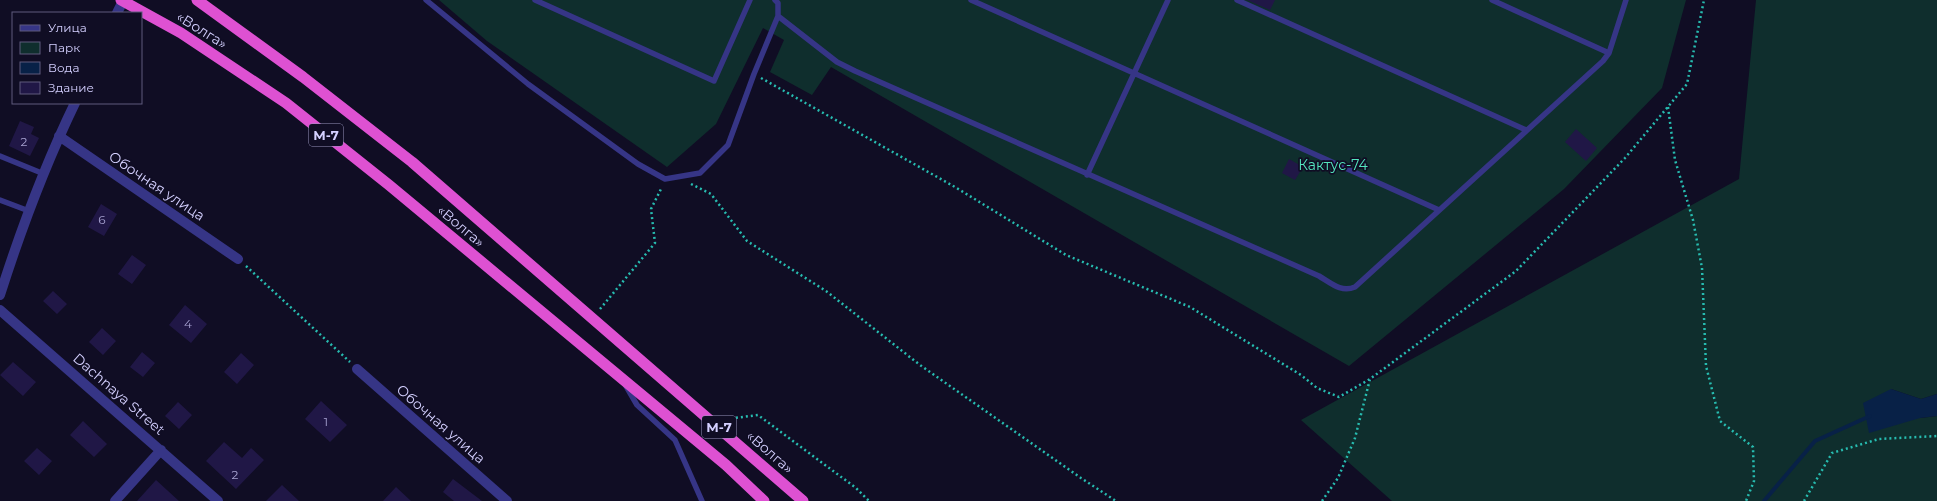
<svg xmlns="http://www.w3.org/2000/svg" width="1937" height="501" font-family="Montserrat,sans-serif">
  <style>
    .green { fill: #0f2e2d }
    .water { fill: #082147 }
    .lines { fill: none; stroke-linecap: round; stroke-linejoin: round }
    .stream { stroke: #082147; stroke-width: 4 }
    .building { fill: #201746 }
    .path { stroke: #27bcb0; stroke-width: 2.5; stroke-dasharray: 2 3; stroke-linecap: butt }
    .service { stroke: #363586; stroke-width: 5.5 }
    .minor { stroke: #363586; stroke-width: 10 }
    .trunk { stroke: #de51d2; stroke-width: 11 }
    .labels { text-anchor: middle; stroke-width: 3.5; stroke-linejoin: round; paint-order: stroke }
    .number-label { font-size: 12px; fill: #a7a2d1 }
    .shield { fill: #100d24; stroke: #9996bd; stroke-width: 1 }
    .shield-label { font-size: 13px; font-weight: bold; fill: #d4d0ff }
    .street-label { font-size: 14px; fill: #d4d0ff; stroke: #100d24 }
    .park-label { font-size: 14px; fill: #54e7bf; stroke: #100d24 }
  </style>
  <rect width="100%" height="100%" fill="#100d24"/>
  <!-- green -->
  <path class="green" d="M439 0H1686L1662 88 1564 189 1349 366 831 67 812 95 770 72 784 40 763 28 716 124 667 167 487 41Z
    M1756 0H1937V394L1921 399 1891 389 1920 418 1937 416V501H1392L1301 420 1739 179Z"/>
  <!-- water -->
  <path class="water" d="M1891 389 1921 399 1937 394V416L1920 418 1869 433 1863 403Z"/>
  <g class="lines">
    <!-- stream -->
    <path class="stream" d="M1764 501 1815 441 1870 416"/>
  </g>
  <!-- building -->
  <path class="building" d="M1247 0H1275L1270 10Z
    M20 121 34 127 31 134 39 138 30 156 9 146Z
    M1576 129 1597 148 1586 161 1565 142Z
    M1289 159 1303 167 1295 180 1282 173Z
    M101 204 117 214 104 236 88 227Z
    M132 255 146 265 132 284 118 274Z
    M53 291 67 304 57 314 43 301Z
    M185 305 207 324 191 343 169 325Z
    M102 328 116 341 103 355 89 342Z
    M142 352 155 363 143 377 130 367Z
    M241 353 254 365 237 384 224 372Z
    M13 362 36 382 23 396 0 375Z
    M321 401 347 425 330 442 305 419Z
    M178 402 192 415 179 429 165 416Z
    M83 421 107 444 94 457 70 435Z
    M224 442 242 458 251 448 264 460 236 489 206 461Z
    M37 448 52 461 39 475 24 461Z
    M453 479 482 501H454L443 492Z
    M156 480 179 501H137Z
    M282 485 299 501H266Z
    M396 487 411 501H383Z"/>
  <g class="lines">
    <!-- path -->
    <path class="path" d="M761 78 955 187 1066 255 1190 307 1301 375 1317 388 1339 397 1370 379 1516 271 1625 158 1687 84 1704 0
      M1668 107 1675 160 1693 220 1702 268 1706 366 1720 421 1753 447 1754 481 1746 501
      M691 184 711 194 747 241 826 291 920 365 1081 478 1116 501
      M246 266 350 362
      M600 309 655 243 651 209 662 187
      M726 419 758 415 856 488 869 501
      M1322 501 1338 478 1355 438 1370 379
      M1804 501 1832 453 1879 439 1937 436"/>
    <!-- service -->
    <path class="service" d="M426 0 528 84 638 164 665 179 700 173 728 145 754 74 778 16V3L775 0
      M535 0 714 81 750 0
      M971 0 1439 210
      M1237 0 1526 130
      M1492 0 1609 53
      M778 16 837 62 855 71 1319 276C1331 283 1341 293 1355 287L1603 61 1609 53 1626 0
      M0 156 44 174
      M1087 175 1168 0
      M0 200 29 211
      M626 386 637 405 675 440 702 501"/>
    <!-- minor -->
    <path class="minor" d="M117 13 123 1
      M59 136 238 259
      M0 295C21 229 45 165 75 103
      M0 310 218 501
      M357 369 507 501
      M115 501 161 450"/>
    <!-- trunk -->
    <path class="trunk" d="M121 0 181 33 286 103 389 185 726 465 764 501
      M197 0 303 77 412 162 803 501"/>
  </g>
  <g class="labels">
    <!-- number labels -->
    <g class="number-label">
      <text x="24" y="146">2</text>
      <text x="102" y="224">6</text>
      <text x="188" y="328">4</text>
      <text x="326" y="426">1</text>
      <text x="235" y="479">2</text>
    </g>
    <!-- shield labels -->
    <g class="shield">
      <rect x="309" y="124" width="34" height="22" rx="3"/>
      <rect x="702" y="416" width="34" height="22" rx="3"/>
    </g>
    <g class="shield-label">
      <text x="326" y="140">М-7</text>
      <text x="719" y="432">М-7</text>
    </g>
    <!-- street labels -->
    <g class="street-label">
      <text transform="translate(202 30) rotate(32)" y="5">«Волга»</text>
      <text transform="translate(157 186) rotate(34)" y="5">Обочная улица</text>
      <text transform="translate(461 226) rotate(40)" y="5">«Волга»</text>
      <text transform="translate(119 394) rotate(41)" y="5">Dachnaya Street</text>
      <text transform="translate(441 424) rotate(41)" y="5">Обочная улица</text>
      <text transform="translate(770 452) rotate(41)" y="5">«Волга»</text>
    </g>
    <!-- park labels -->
    <g class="park-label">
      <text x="1333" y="170">Кактус-74</text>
    </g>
  </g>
  <!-- legend -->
  <rect x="12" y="12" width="130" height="92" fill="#100d24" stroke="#5e5b7c"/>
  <rect x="20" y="25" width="20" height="6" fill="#363586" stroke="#5e5b7c"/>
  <text x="48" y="32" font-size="12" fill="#d4d0ff">Улица</text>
  <rect x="20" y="42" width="20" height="12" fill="#0f2e2d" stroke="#5e5b7c"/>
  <text x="48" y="52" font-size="12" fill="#d4d0ff">Парк</text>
  <rect x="20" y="62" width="20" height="12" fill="#082147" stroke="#5e5b7c"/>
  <text x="48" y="72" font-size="12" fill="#d4d0ff">Вода</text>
  <rect x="20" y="82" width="20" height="12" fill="#201746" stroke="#5e5b7c"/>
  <text x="48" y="92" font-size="12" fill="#d4d0ff">Здание</text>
</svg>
